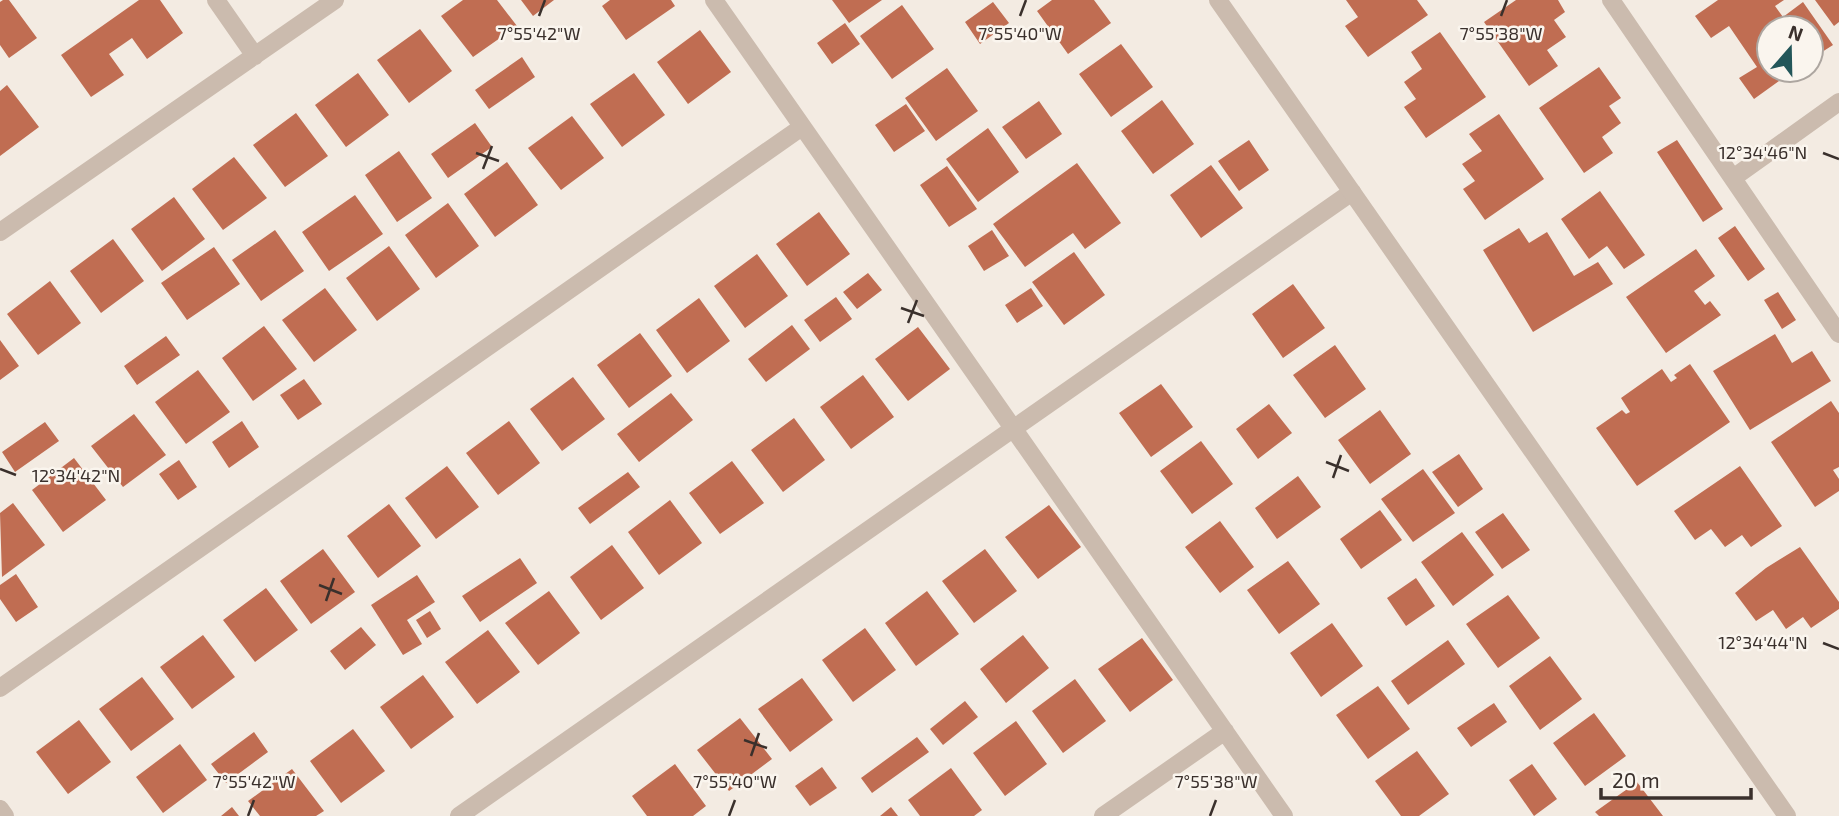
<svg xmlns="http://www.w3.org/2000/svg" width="1839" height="816" font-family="'Exo 2',sans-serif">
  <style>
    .building { fill: #c06d52 }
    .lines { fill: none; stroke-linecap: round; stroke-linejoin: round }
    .minor { stroke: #cbbbae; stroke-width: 18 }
    .tertiary { stroke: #cbbbae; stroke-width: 18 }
    .ticks { fill: none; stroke: #3a302c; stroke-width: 2.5 }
    .ticks-label { font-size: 18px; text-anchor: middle; fill: #3a302c; stroke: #faf5ee; stroke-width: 5; stroke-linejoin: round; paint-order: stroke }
  </style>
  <rect width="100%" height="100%" fill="#f3ebe2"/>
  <!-- building -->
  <path class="building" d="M3 0H9L37 38 9 58 0 45V2Z
    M139 0H160L183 33 147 59 132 38 109 54 124 75 91 97 61 55Z
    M463 0H497L517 26 473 57 441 16Z
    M521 0H554L533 16Z
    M610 0H671L675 6 626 40 602 6Z
    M832 0H882L849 23Z
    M1052 0H1094L1111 23 1068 54 1037 11Z
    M1346 0H1417L1428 15 1368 57 1345 26 1358 17Z
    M1516 0H1558L1565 12 1554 20 1566 37 1547 50 1558 66 1529 86 1484 22Z
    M1718 0H1784L1775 6 1783 17 1803 2 1833 45 1811 59V28H1769L1768 66 1779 81 1754 99 1739 78 1757 67 1729 26 1711 38 1695 16Z
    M1815 0H1839V22L1834 26Z
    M993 2 1009 23 980 44 965 22Z
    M902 5 934 49 892 79 860 36Z
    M845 23 860 44 832 64 817 43Z
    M420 29 452 71 409 103 377 60Z
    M700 30 731 72 688 104 657 62Z
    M1440 32 1486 97 1426 138 1404 107 1416 99 1404 82 1422 69 1411 52Z
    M1121 44 1153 87 1111 117 1079 74Z
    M522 57 535 77 489 109 475 90Z
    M1599 67 1621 98 1609 106 1621 123 1602 137 1613 153 1584 173 1539 108Z
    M947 68 978 111 936 141 905 98Z
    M358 73 389 115 346 147 315 105Z
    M634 73 665 115 622 147 590 104Z
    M7 85 39 127 0 156V91Z
    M1162 100 1194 144 1153 174 1121 131Z
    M1039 101 1062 134 1026 159 1002 127Z
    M906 104 925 131 894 152 875 125Z
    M296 113 328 156 285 187 253 145Z
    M1499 114 1544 179 1485 220 1463 189 1475 181 1462 164 1482 151 1469 134Z
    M572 116 604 158 561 190 528 148Z
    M475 123 492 147 448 178 431 154Z
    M988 128 1019 172 978 202 946 159Z
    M1249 140 1269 170 1239 191 1218 161Z
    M1677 140 1723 209 1703 222 1657 152Z
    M399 151 432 198 397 222 365 175Z
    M234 157 267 198 223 230 192 189Z
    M507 162 538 205 495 237 464 194Z
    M1077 163 1121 223 1085 249 1073 233 1025 267 993 224Z
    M1211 165 1243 208 1201 238 1170 195Z
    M947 166 977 209 949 227 920 185Z
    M1600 191 1645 255 1624 269 1607 246 1589 259 1561 219Z
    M355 195 383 234 329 271 302 232Z
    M174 197 205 239 162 271 131 229Z
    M448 203 479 246 436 278 405 235Z
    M819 212 850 254 807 286 776 244Z
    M1735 226 1765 269 1748 281 1718 238Z
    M1519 228 1529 243 1547 232 1574 276 1598 262 1613 284 1533 332 1483 250Z
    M275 230 304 271 261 301 232 260Z
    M992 230 1009 256 984 271 968 246Z
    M113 239 144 281 101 313 70 271Z
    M389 246 420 289 377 321 346 278Z
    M214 247 240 284 187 320 161 283Z
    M1696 249 1715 276 1694 291 1705 305 1710 301 1721 315 1666 353 1626 297Z
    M1074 252 1105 295 1064 325 1032 282Z
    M757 254 788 296 745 328 714 286Z
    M868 273 882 290 857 309 843 292Z
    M50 281 81 323 38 355 7 314Z
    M1293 284 1325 328 1283 358 1252 314Z
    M325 288 357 330 314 362 282 320Z
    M1031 288 1043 306 1017 323 1005 305Z
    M1778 292 1796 320 1782 329 1764 300Z
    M836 297 852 319 820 342 804 320Z
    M699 298 730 341 687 373 656 330Z
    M792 325 810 349 766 382 748 359Z
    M264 326 297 369 253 401 222 358Z
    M918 327 950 369 908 401 875 359Z
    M640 333 672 376 629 408 597 365Z
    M1775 334 1792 363 1812 351 1831 381 1750 430 1713 371Z
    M166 336 180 355 137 385 124 366Z
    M0 340 19 366 0 380Z
    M1335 345 1366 389 1325 418 1293 375Z
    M1690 364 1730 422 1637 486 1596 428 1622 410 1626 414 1630 412 1621 398 1662 369 1671 382 1677 378 1674 375Z
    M198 370 230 412 186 444 155 402Z
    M863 375 894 417 851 449 820 407Z
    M573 377 605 419 562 451 530 409Z
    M304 379 322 404 298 420 280 395Z
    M1161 384 1193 427 1151 457 1119 413Z
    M671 393 693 420 639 462 617 434Z
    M1831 401 1839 413V467L1833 470 1839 479V491L1815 507 1771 442Z
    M1269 404 1292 433 1258 459 1236 429Z
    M1380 410 1411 454 1370 484 1338 440Z
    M134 414 166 455 123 487 91 446Z
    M794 418 825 460 783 492 751 450Z
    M242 421 259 447 229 468 212 442Z
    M509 421 540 463 498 495 466 453Z
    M45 422 59 441 15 472 2 452Z
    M1201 441 1233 484 1192 514 1160 471Z
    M1459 454 1483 489 1458 507 1432 472Z
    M74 458 106 500 63 532 32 490Z
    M179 460 197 487 178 500 159 474Z
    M732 461 764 503 720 534 689 493Z
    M447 466 479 507 436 539 405 498Z
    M1740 466 1782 526 1751 547 1742 535 1725 547 1711 529 1695 540 1674 511Z
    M1423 469 1455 513 1413 542 1381 499Z
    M628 472 640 487 590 524 578 508Z
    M1298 476 1321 507 1277 539 1255 508Z
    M670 500 702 543 659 575 628 532Z
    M13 503 45 545 2 577 0 513Z
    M389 504 421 546 378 578 347 536Z
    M1049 505 1081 547 1038 579 1005 537Z
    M1380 510 1402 540 1361 569 1340 539Z
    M1503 513 1530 550 1502 569 1475 532Z
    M1220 521 1254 567 1220 593 1185 547Z
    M1462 532 1494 575 1453 606 1421 562Z
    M612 545 644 588 601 620 570 577Z
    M1800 547 1839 602V609L1811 628 1803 617 1786 629 1773 610 1756 621 1735 593 1766 568Z
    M323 549 355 592 311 624 280 581Z
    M985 549 1017 591 974 623 942 581Z
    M520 558 537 583 480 622 462 596Z
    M1288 561 1320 604 1279 634 1247 590Z
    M16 574 38 607 16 622 0 599V585Z
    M417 575 435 602 407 620 422 644 403 655 371 605Z
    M1416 578 1435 606 1406 626 1387 598Z
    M266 588 298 630 255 662 223 620Z
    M549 591 580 633 538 665 505 623Z
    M927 591 959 634 916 666 885 623Z
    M1508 595 1540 638 1498 668 1466 624Z
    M430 611 441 629 427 638 416 620Z
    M1332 623 1363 666 1321 697 1290 653Z
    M361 627 376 645 345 670 330 651Z
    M865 628 896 670 853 702 822 660Z
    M488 630 520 672 477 704 445 662Z
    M203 635 235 677 192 709 160 667Z
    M1023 635 1049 668 1006 703 980 669Z
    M1142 638 1173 680 1130 712 1098 669Z
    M1448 640 1465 664 1408 705 1391 681Z
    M1550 656 1582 699 1540 730 1509 686Z
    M423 675 454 717 411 749 380 707Z
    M142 677 174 719 131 751 99 709Z
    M802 678 833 720 790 752 758 709Z
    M1075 679 1106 721 1063 753 1032 711Z
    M1378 686 1410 729 1368 759 1336 715Z
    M965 701 978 717 943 745 930 729Z
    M1494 703 1507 722 1471 747 1457 728Z
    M1594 713 1626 756 1585 786 1553 743Z
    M740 718 772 759 729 791 697 750Z
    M79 720 111 762 68 794 36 752Z
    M1016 721 1047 764 1005 796 973 753Z
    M353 729 385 771 341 803 310 761Z
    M254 732 268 752 226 783 211 764Z
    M917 737 929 752 872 793 861 778Z
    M180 744 207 780 163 813 136 777Z
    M1417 751 1449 794 1419 816H1401L1375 781Z
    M675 764 706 806 693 816H647L632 796Z
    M1532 764 1557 799 1534 816 1509 780Z
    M822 767 837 788 810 806 795 786Z
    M951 768 982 810 974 816H920L908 800Z
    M292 769 324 811 316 816H260L248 801Z
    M1637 782 1663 816H1599L1595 812Z
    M232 807 239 816H221Z
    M891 807 898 816H880Z"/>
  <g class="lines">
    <!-- minor -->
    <path class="minor" d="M216 0 255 56
      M714 0 1284 816
      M1611 0 1839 334
      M1733 178 1839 102
      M0 232 335 0
      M0 688 802 127
      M0 809 5 816
      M459 816 1352 192
      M1103 816 1225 731"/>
    <!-- tertiary -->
    <path class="tertiary" d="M1218 0 1787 816"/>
  </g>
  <!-- ticks -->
  <path class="ticks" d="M539 16 545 0M1020 16 1026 0M1501 16 1507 0M476 153 499 161M1823 153 1839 159M483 169 492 146M901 308 924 316M908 323 917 300M1326 462 1349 471M0 469 16 475M1333 478 1341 455M319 585 342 594M326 601 334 578M1823 643 1839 649M744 740 767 748M751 756 759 733M248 816 254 800M729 816 735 800M1210 816 1216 800"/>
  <g class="ticks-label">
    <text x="539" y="40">7°55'42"W</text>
    <text x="1020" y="40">7°55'40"W</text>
    <text x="1501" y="40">7°55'38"W</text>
    <text x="1763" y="159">12°34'46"N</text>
    <text x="76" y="482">12°34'42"N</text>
    <text x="1763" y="649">12°34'44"N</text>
    <text x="254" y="788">7°55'42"W</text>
    <text x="735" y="788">7°55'40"W</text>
    <text x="1216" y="788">7°55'38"W</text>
  </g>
  <!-- north arrow -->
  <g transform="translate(1790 49) rotate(20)"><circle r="33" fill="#faf5ee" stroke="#ada6a0" stroke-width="2"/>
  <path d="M0-5L12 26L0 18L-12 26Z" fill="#235659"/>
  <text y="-10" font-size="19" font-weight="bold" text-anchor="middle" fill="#3a302c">N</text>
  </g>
  <!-- scale -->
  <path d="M1601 788v10h150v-10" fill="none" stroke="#3a302c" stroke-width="3.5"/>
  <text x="1612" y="788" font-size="21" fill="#3a302c" stroke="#faf5ee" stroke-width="5" paint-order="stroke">20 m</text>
</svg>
